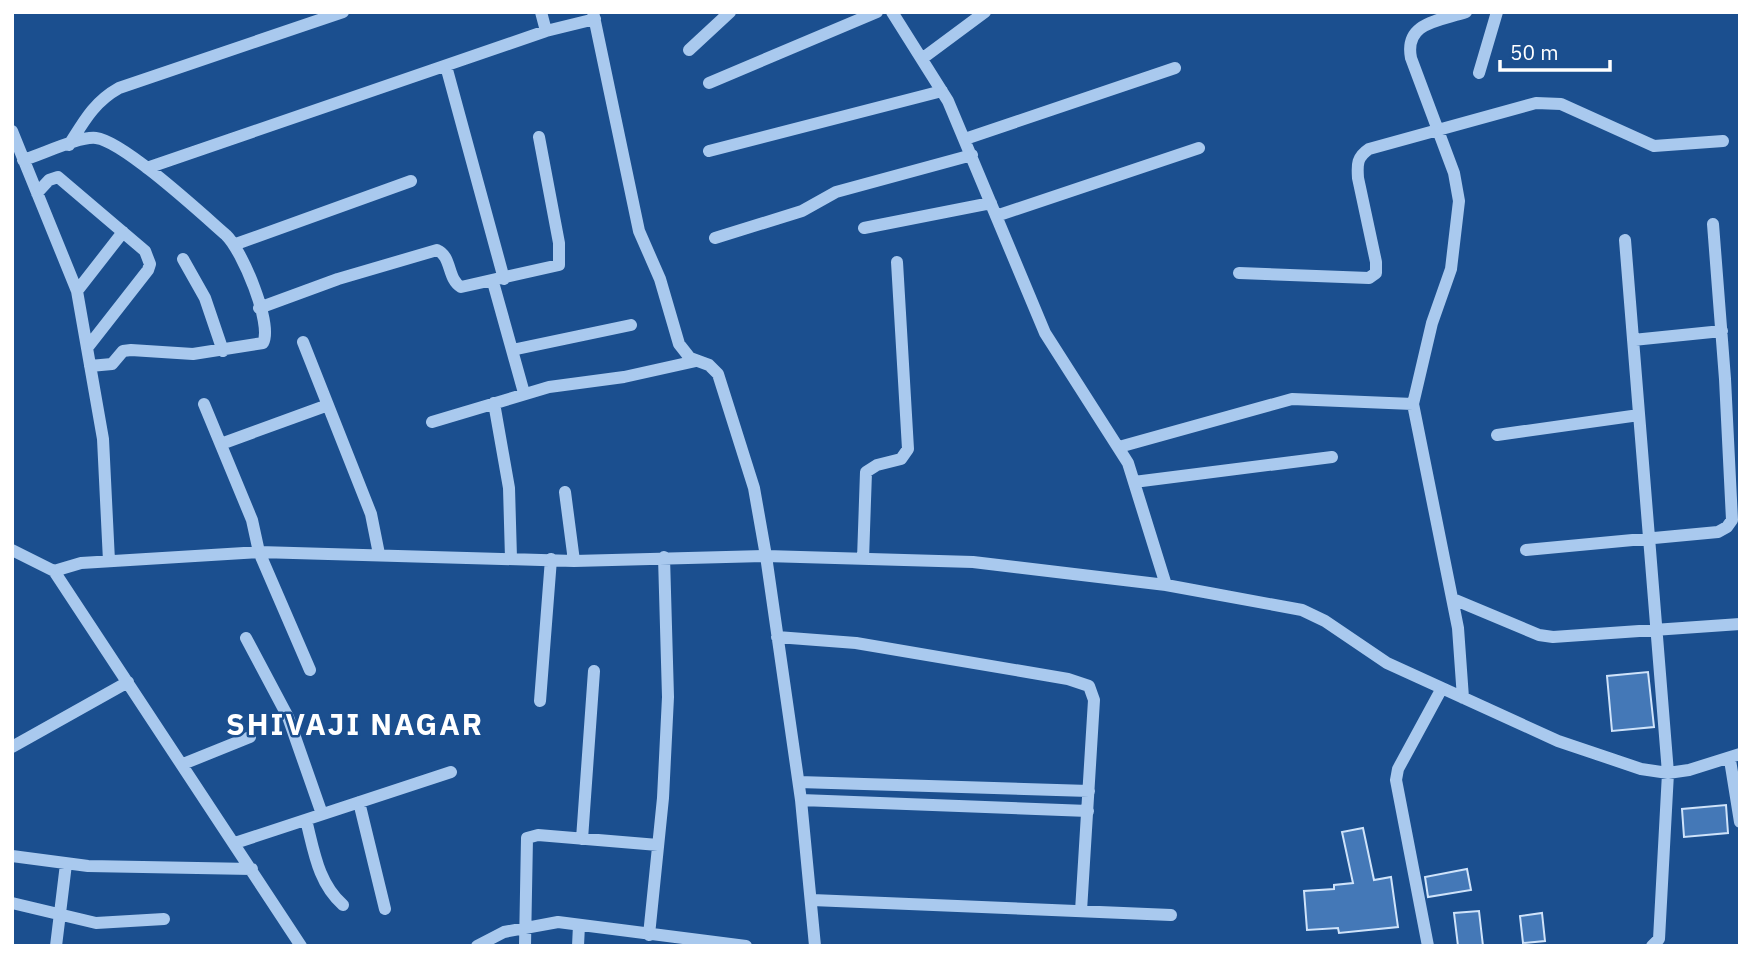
<svg xmlns="http://www.w3.org/2000/svg" width="1752" height="958" font-family="'IBM Plex Sans',sans-serif">
  <style>
    .building { fill: #4478b7; stroke: #cfe3fa; stroke-width: 2 }
    .lines { fill: none; stroke-linecap: round; stroke-linejoin: round }
    .minor { stroke: #a9c9ee; stroke-width: 12 }
    .labels { text-anchor: middle; stroke-width: 5; stroke-linejoin: round; paint-order: stroke }
    .district-label { font-size: 30px; font-weight: bold; letter-spacing: 2px; fill: #fff; stroke: #1b4f8f }
  </style>
  <rect width="100%" height="100%" fill="#1b4f8f"/>
  <!-- building -->
  <path class="building" d="M1648 672 1654 727 1612 731 1607 676Z
    M1726 805 1728 833 1684 837 1682 809Z
    M1363 828 1374 880 1391 877 1398 927 1339 933 1338 928 1307 930 1304 891 1334 889V885L1353 883 1342 832Z
    M1467 869 1471 890 1428 897 1425 877Z
    M1479 911 1483 946H1458L1454 913Z
    M1542 913 1545 941 1523 943 1520 916Z"/>
  <g class="lines">
    <!-- minor -->
    <path class="minor" d="M541 12 546 31
      M593 12 639 231 660 279 679 344 690 358 709 365 718 374 754 488 766 556 801 800 815 946
      M892 12 948 101 1045 333 1128 463 1166 585
      M689 50 730 12
      M923 58 985 12
      M446 66 504 279
      M1479 73 1497 12
      M709 83 877 12
      M12 131 77 291 103 439 109 561
      M965 139 1175 68
      M69 145C84 121 94 102 119 88L343 12
      M709 151 942 91
      M23 160C41 155 79 136 96 138 123 141 202 214 226 235 242 250 273 324 263 343L193 354 131 350 123 351 112 364 90 366
      M147 168 546 31 595 19
      M37 193 49 180 58 177 145 251 150 264 148 270 87 348
      M996 216 1199 148
      M864 228 991 203
      M715 238 802 211 836 192 972 155
      M1625 240 1668 773 1659 939 1652 946
      M236 244 411 181
      M183 259 205 298 223 351
      M1239 273 1369 278 1376 273V262L1358 178C1357 164 1357 157 1369 149L1536 103 1561 104 1654 146 1723 141
      M493 282 524 393
      M77 291 123 232
      M259 308 338 279 437 250C452 256 447 279 461 287L559 265V243L539 137
      M1633 340 1722 331
      M303 342 371 514 379 554
      M512 350 631 325
      M494 403 509 488 511 558
      M204 404 252 520 259 552 310 670
      M432 422 549 387 624 377 696 361
      M1497 435 1639 415
      M221 444 328 405
      M1119 447 1292 399 1413 404
      M1134 482 1332 457
      M565 492 574 561
      M12 550 54 571 301 946
      M1526 550 1718 532 1727 527 1732 520 1725 379 1713 224
      M863 559 866 472 877 465 901 459 908 449 897 262
      M54 571 81 563 259 552 574 561 766 556 973 562 1166 585 1302 610 1325 621 1387 663 1558 741 1641 769 1668 773 1689 770 1740 754
      M1453 599 1539 635 1553 637 1740 624
      M777 637 856 643 1068 679 1089 686 1094 700 1081 911
      M246 638 288 717 322 814
      M1463 698 1458 628 1413 404 1432 323 1451 269 1459 201 1454 173 1411 58C1404 22 1439 21 1466 12
      M540 701 551 559
      M12 747 128 682
      M1730 760 1740 822
      M183 764 250 737
      M799 782 1089 791
      M801 800 1088 811
      M359 802 385 909
      M306 820C314 851 318 883 343 905
      M582 839 594 671
      M235 843 451 772
      M12 856 88 866 252 869
      M812 900 1171 915
      M12 903 96 923 164 919
      M649 935 663 798 668 697 664 557
      M56 946 66 864
      M477 946 504 932 558 922 746 946
      M525 946 527 838 538 835 658 845
      M578 946 579 925
      M1428 946 1396 780 1398 769 1442 688"/>
  </g>
  <g class="labels">
    <!-- district labels -->
    <g class="district-label">
      <text x="355" y="735">SHIVAJI NAGAR</text>
    </g>
  </g>
  <!-- border -->
  <rect width="1752" height="958" fill="none" stroke="#ffffff" stroke-width="28"/>
  <!-- scale -->
  <path d="M1500 60v10h110v-10" fill="none" stroke="#ffffff" stroke-width="3.5"/>
  <text x="1510" y="60" font-size="21" fill="#ffffff" stroke="#1b4f8f" stroke-width="5" paint-order="stroke">50 m</text>
</svg>
